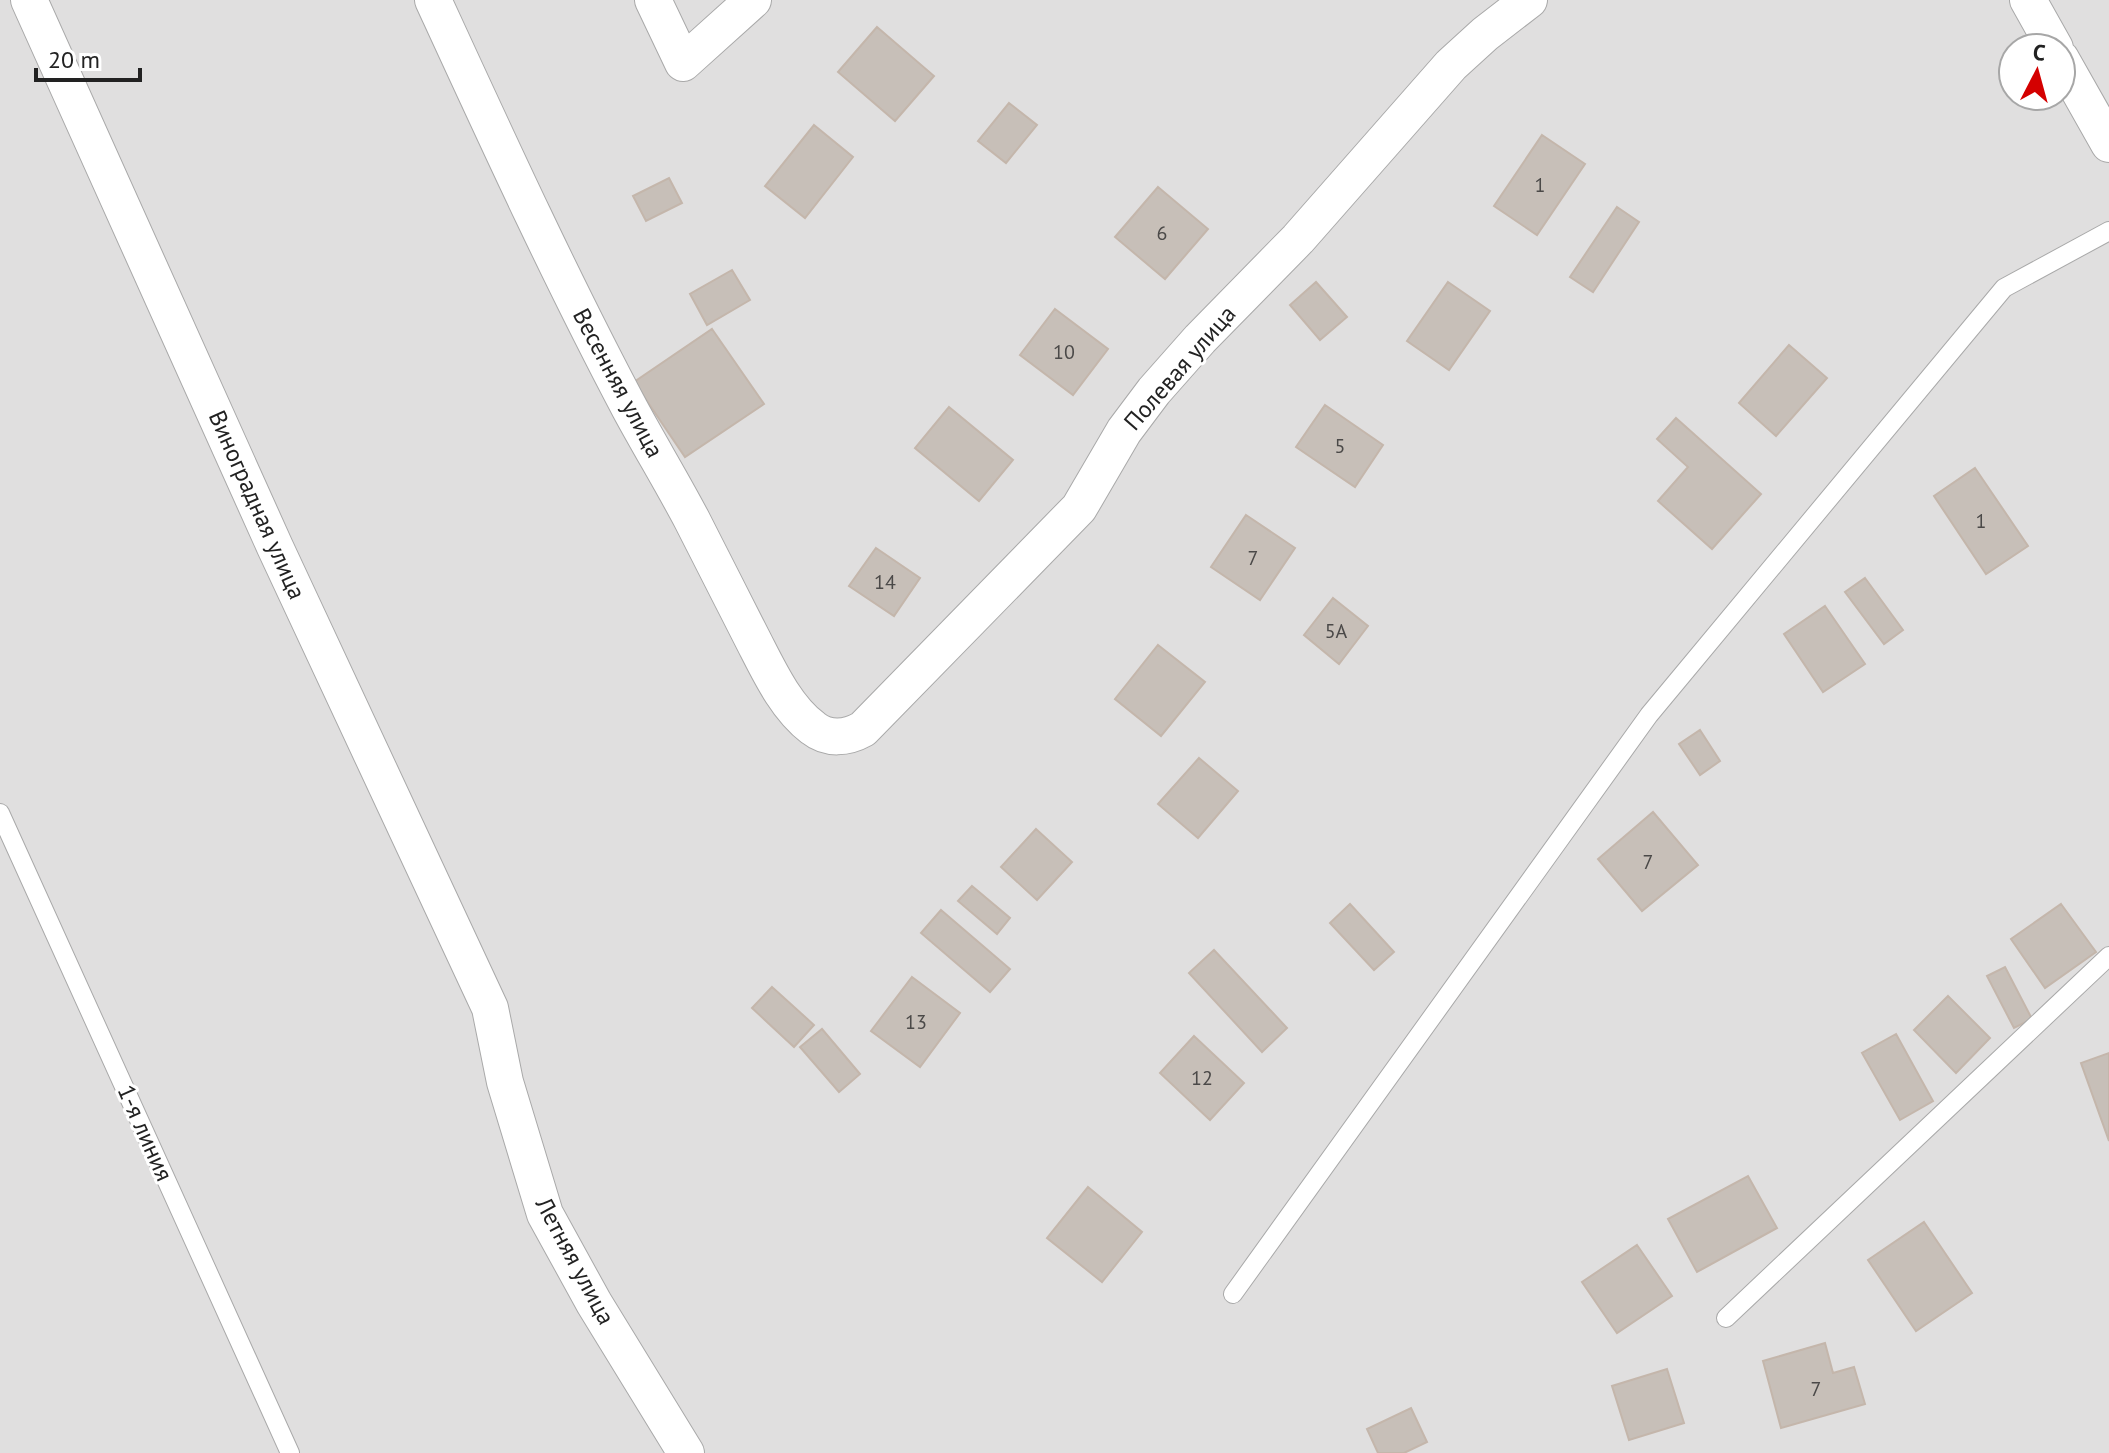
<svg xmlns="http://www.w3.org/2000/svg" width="2109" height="1453" font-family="'PT Sans',sans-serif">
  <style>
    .residential { fill: #e0dfdf; fill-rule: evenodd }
    .building { fill: #c7bfb8; stroke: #c4b6ab; stroke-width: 2 }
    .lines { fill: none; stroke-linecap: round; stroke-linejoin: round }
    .service-casing { stroke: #a9a9a9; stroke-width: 20 }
    .minor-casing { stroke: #a9a9a9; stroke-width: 38 }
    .service { stroke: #fff; stroke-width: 18 }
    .minor { stroke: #fff; stroke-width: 36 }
    .labels { text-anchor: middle; stroke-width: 6; stroke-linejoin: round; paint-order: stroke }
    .number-label { font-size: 20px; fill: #4b4948 }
    .street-label { font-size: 24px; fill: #222; stroke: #fff }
  </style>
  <rect width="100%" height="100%" fill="#f2efe9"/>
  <!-- residential -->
  <path class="residential" d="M0 0H2109V1453H0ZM2013 48H2061V96H2013Z"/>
  <!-- building -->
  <path class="building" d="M877 27 934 76 895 121 838 72Z
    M1009 103 1037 125 1006 163 978 141Z
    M814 125 853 157 805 218 765 186Z
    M1542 135 1585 164 1537 235 1494 206Z
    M669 178 682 203 646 221 633 196Z
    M1158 187 1208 229 1165 279 1115 237Z
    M1617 207 1639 222 1593 292 1570 277Z
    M732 270 750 300 707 325 690 294Z
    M1316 282 1347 317 1320 340 1290 305Z
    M1448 282 1490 311 1449 370 1407 341Z
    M1055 309 1108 349 1073 395 1020 355Z
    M712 329 764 404 685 457 634 382Z
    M1789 345 1827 378 1776 436 1739 403Z
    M1325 405 1383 445 1355 487 1296 447Z
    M949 407 1013 460 979 501 915 448Z
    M1676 418 1761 494 1712 549 1658 501 1688 467 1657 439Z
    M1975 468 2028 546 1986 574 1934 496Z
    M1246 515 1295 548 1260 600 1211 567Z
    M876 548 920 578 894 616 849 586Z
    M1865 578 1903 630 1884 644 1845 592Z
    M1333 598 1368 626 1339 664 1304 635Z
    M1825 606 1865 664 1823 692 1784 634Z
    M1158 645 1205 682 1161 736 1115 699Z
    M1700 730 1720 761 1700 775 1679 744Z
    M1199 758 1238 791 1198 838 1158 804Z
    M1653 812 1698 865 1642 911 1598 859Z
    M1036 829 1072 862 1037 900 1001 867Z
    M972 886 1010 918 997 934 958 901Z
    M1350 904 1394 952 1374 970 1330 923Z
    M2061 904 2096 952 2045 988 2011 939Z
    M941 910 1010 969 990 992 921 933Z
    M1214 950 1287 1028 1262 1052 1189 973Z
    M2005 967 2032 1019 2014 1028 1987 976Z
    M912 977 960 1013 920 1067 871 1031Z
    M772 987 814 1025 794 1047 752 1008Z
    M1948 996 1990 1038 1956 1073 1914 1030Z
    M822 1029 860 1074 839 1092 800 1047Z
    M1896 1034 1933 1101 1900 1120 1862 1053Z
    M1194 1036 1244 1083 1210 1120 1160 1073Z
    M2109 1053V1141L2081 1063Z
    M1748 1176 1777 1228 1697 1272 1668 1219Z
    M1088 1187 1142 1232 1102 1282 1047 1238Z
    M1924 1222 1972 1293 1916 1331 1868 1260Z
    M1637 1245 1672 1296 1617 1333 1582 1282Z
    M1825 1343 1833 1373 1854 1367 1865 1404 1781 1428 1763 1361Z
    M1667 1369 1684 1423 1629 1440 1612 1386Z
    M1411 1408 1427 1442 1404 1453H1378L1367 1429Z"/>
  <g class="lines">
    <!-- service casing -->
    <g class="service-casing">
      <path id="service" d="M0 813 290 1453
        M1233 1294 1649 715 2004 288 2109 231
        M1726 1318 2109 956"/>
    </g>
    <!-- minor casing -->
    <g class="minor-casing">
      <path id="minor" d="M29 0 275 547 490 1008 505 1082 545 1214 594 1303 686 1453
        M433 0C496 137 559 275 630 409 650 446 672 482 692 520 712 559 732 599 752 638 768 669 785 707 813 728 828 740 847 738 863 729L1079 508 1124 431 1154 391 1200 339 1298 239 1451 65 1485 34 1529 0
        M653 0 683 63 753 0
        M2028 0 2055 48
        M2061 59 2109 144"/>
    </g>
    <!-- service -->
    <use href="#service" class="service"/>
    <!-- minor -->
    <use href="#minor" class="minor"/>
  </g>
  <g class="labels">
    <!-- number labels -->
    <g class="number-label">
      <text x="1540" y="192">1</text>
      <text x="1162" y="240">6</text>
      <text x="1064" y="359">10</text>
      <text x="1340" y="453">5</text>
      <text x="1981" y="528">1</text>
      <text x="1253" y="565">7</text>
      <text x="885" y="589">14</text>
      <text x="1336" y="638">5А</text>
      <text x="1648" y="869">7</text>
      <text x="916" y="1029">13</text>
      <text x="1202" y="1085">12</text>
      <text x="1816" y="1396">7</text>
    </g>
    <!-- street labels -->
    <g class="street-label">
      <text transform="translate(1180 368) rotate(-49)" y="8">Полевая улица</text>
      <text transform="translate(618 383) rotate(62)" y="8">Весенняя улица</text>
      <text transform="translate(257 505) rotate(66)" y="8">Виноградная улица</text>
      <text transform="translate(145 1133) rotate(66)" y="8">1-я линия</text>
      <text transform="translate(575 1261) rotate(62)" y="8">Летняя улица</text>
    </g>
  </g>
  <!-- north arrow -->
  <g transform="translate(2037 72) rotate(6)"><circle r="38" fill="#ffffff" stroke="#a7a7a7" stroke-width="2"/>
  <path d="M0-6L14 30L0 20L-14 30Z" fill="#d40000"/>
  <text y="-12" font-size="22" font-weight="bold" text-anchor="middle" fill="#222222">С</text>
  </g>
  <!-- scale -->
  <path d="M36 68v12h104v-12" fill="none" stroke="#222222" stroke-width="4"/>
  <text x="48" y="68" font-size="24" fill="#222222" stroke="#ffffff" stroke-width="6" paint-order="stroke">20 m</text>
</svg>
